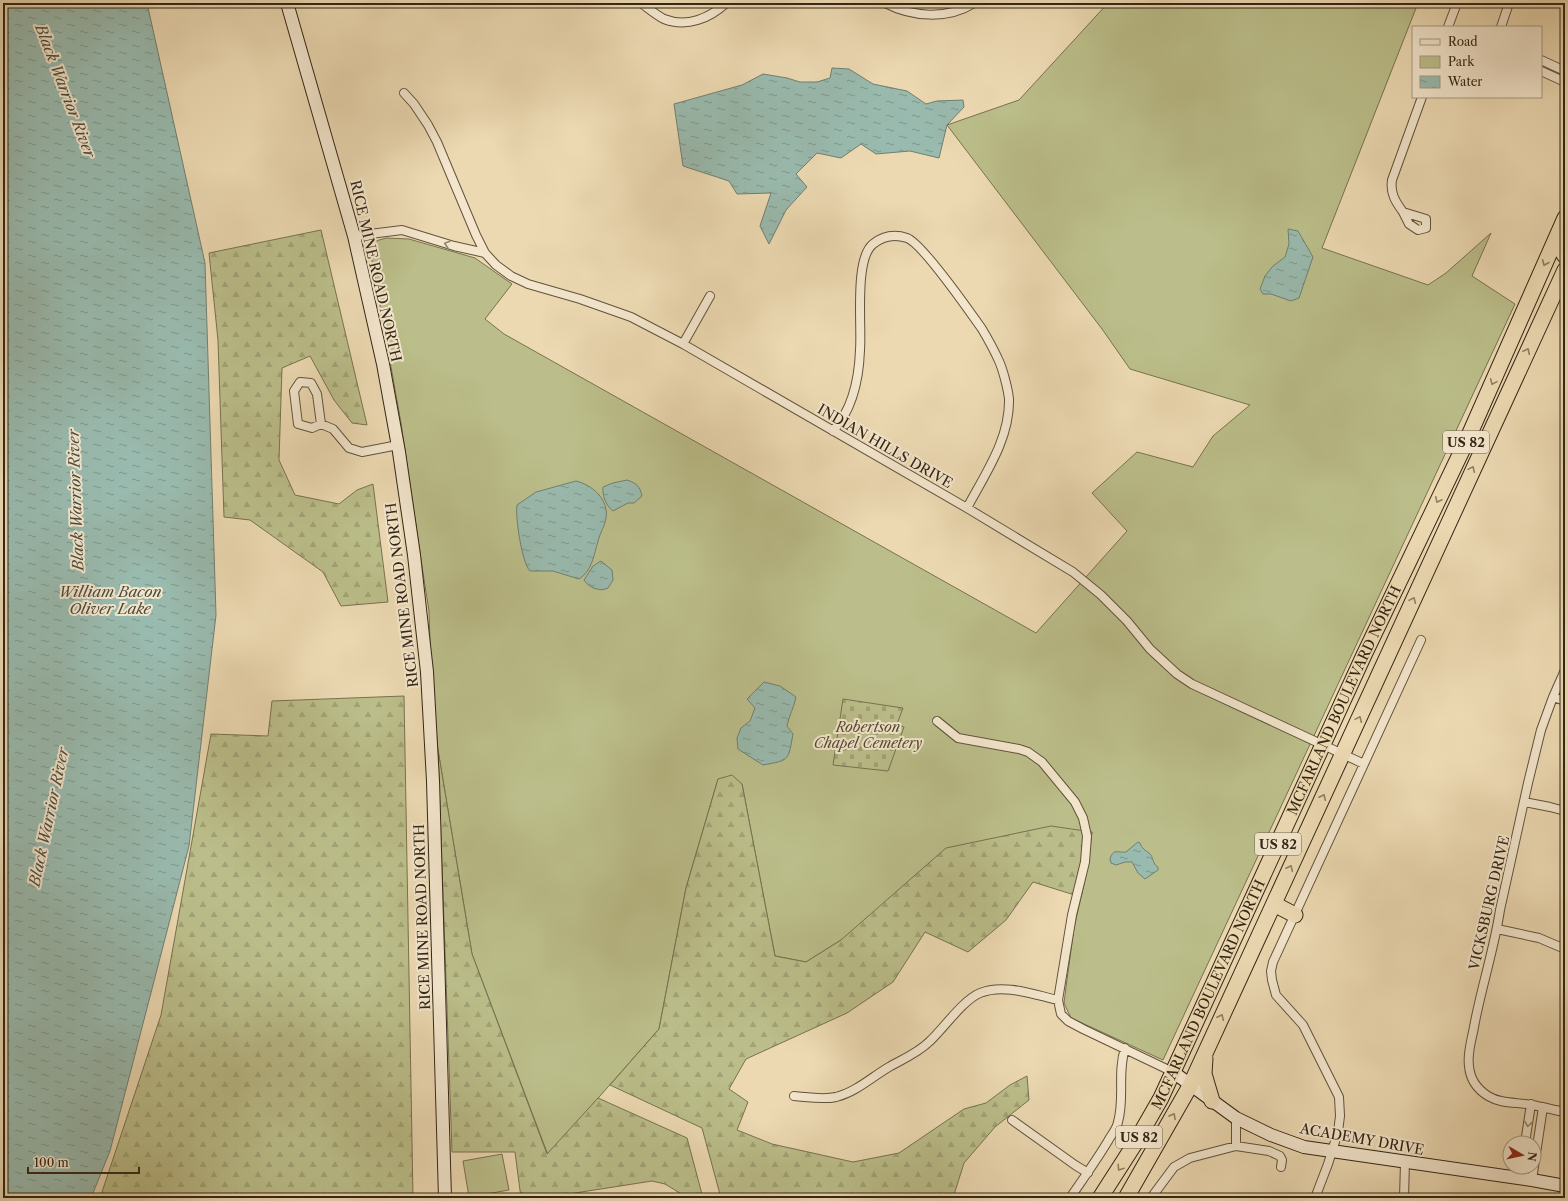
<svg xmlns="http://www.w3.org/2000/svg" width="1568" height="1201" font-family="'Libre Caslon Text',serif">
  <style>
    .green { fill: #bbbe8a; stroke: #777250 }
    .forest { fill: url(#forest-firs); stroke: #777250 }
    .cemetery { fill: url(#cemetery-stones); stroke: #777250 }
    .water { fill: url(#water-ripples); stroke: #707f71 }
    .lines { fill: none; stroke-linecap: round; stroke-linejoin: round }
    .street-casing { stroke: #61533c; stroke-width: 10 }
    .secondary-casing { stroke: #332615; stroke-width: 14 }
    .highway-casing { stroke: #332615; stroke-width: 17 }
    .street { stroke: #f3e6cd; stroke-width: 8 }
    .secondary { stroke: #f3e6cd; stroke-width: 12 }
    .highway { stroke: #ecd9b2; stroke-width: 15 }
    .oneway { stroke: #938671 }
    .oneway2 { stroke: #908064 }
    .labels { text-anchor: middle; stroke-width: 4; stroke-linejoin: round; paint-order: stroke }
    .shield { fill: #f3e6cd; stroke: #6d604c; stroke-width: 1 }
    .shield-label { font-size: 13px; font-weight: bold; fill: #332615 }
    .street-label { font-size: 14px; fill: #332615; stroke: #f3e6cd }
    .park-label { font-size: 14px; font-style: italic; fill: #554c32; stroke: #f3e6cd }
    .water-label { font-size: 15px; font-style: italic; fill: #4c4b3b; stroke: #f3e6cd }
  </style>
  <defs>
    <pattern id="forest-firs" width="22" height="20" patternUnits="userSpaceOnUse"><rect width="22" height="20" fill="#bbbe8a"/><path d="M5 1l3.5 6h-7zM16 11l3.5 6h-7z" fill="#a1a376"/></pattern>
    <pattern id="cemetery-stones" width="16" height="16" patternUnits="userSpaceOnUse"><rect width="16" height="16" fill="#bbbe8a"/><path d="M2 7V4a2 2 0 0 1 4 0v3zM10 15v-3a2 2 0 0 1 4 0v3z" fill="#a1a376"/></pattern>
    <pattern id="water-ripples" width="26" height="14" patternUnits="userSpaceOnUse"><rect width="26" height="14" fill="#99baae"/><path d="M2 4q2-2 4 0t4 0M15 11q2-2 4 0t4 0" fill="none" stroke="#7d978c"/></pattern>
  </defs>
  <rect width="100%" height="100%" fill="#ecd9b2"/>
  <filter id="stains"><feTurbulence type="fractalNoise" baseFrequency=".005" numOctaves="4"/><feColorMatrix values="0 0 0 0 .2 0 0 0 0 .09 0 0 0 0 .02 0 0 0 .5 -.17"/></filter>
  <radialGradient id="worn" r=".72"><stop offset=".6" stop-color="#630" stop-opacity="0"/><stop offset="1" stop-color="#630" stop-opacity=".3"/></radialGradient>
  <!-- green -->
  <path class="green" d="M1108 3H1418L1322 248 1428 285 1446 273 1491 233 1472 276 1515 304 1163 1060 1071 1018 1064 1003 1066 987 1074 928 1086 875 1092 832 841 940 806 962 775 956 742 784 718 779 686 888 659 1029 548 1155 472 954 438 750 431 673 429 611 423 573 401 423 369 243 386 238 409 239 475 258 512 284 485 319 504 334 1036 633 1127 531 1092 493 1137 452 1193 467 1213 436 1250 405 1130 369 1102 329 947 125 1019 100Z
    M502 1154 509 1190 469 1197 463 1161Z"/>
  <!-- forest -->
  <path class="forest" d="M321 230 367 425 352 423 334 400 310 356 282 368 279 460 295 495 339 504 357 490 373 484 388 602 341 606 323 572 250 520 224 517 218 340 209 253Z
    M404 696 413 1198H100L161 1015 211 734 268 736 272 701Z
    M438 750 472 954 547 1154 598 1098 687 1138 703 1198H688L665 1184 652 1181 543 1198H521L515 1152H452Z
    M732 775 742 784 775 956 806 962 841 940 946 848 1051 826 1092 832 1086 875 1081 897 1033 882 1006 920 968 952 925 932 893 982 847 1013 746 1059 729 1089 748 1102 737 1130 772 1144 853 1162 899 1153 964 1109 986 1103 1010 1085 1027 1076 1029 1100 995 1127 964 1163 953 1198H721L702 1128 610 1085 659 1029 686 888 718 779Z"/>
  <!-- cemetery -->
  <path class="cemetery" d="M843 699 903 708 897 724 904 727 888 771 833 765Z"/>
  <!-- water -->
  <path class="water" d="M3 3H147L205 263 216 615 189 846 110 1151 91 1198H3Z
    M832 68 849 69 873 84 907 91 926 104 937 101 963 100 964 107 947 125 939 158 910 151 876 154 861 144 841 158 817 153 796 174 807 187 786 210 769 244 760 226 771 193 737 194 729 181 683 166 674 104 742 85 763 74 787 78 800 82H817L830 78Z
    M1288 229 1298 231 1313 257 1299 298 1291 301 1271 294H1263L1260 289 1265 276 1273 266 1285 257 1289 244Z
    M627 480C636 483 640 486 642 496L634 503H628L613 511C606 506 602 495 603 487L613 483Z
    M576 481C592 485 609 499 606 518 605 526 600 533 598 541 594 555 592 571 579 579L553 571H530C522 564 515 516 517 505L536 492Z
    M601 561 612 570 613 580 608 588C600 592 589 588 584 580L593 566Z
    M764 682 780 686 796 697C794 708 789 715 787 726L793 734C788 761 790 760 763 765L738 749 737 738 741 728 750 721 755 708 747 699Z
    M1138 842 1140 843C1142 849 1145 850 1149 853 1154 857 1152 864 1158 867V870L1145 879 1138 873 1132 862H1125L1116 865 1111 863 1110 859C1113 848 1118 853 1126 852Z"/>
  <g class="lines">
    <!-- street casing -->
    <g class="street-casing">
      <path id="street" d="M641 3C648 8 656 15 664 19 687 28 710 18 726 3
        M885 3C912 17 947 20 974 3
        M1448 27 1457 3
        M1501 27 1509 3
        M1541 60 1565 71
        M1541 71 1565 82
        M404 93 414 104 428 125 437 142 476 235 485 253 496 265 511 276 528 284 580 299 631 317 683 344 967 508 1073 572 1101 595 1127 621 1150 649 1177 674 1192 684 1364 764
        M1403 212C1395 201 1390 193 1392 180L1422 97
        M1403 212 1426 219V228L1418 230 1409 224Z
        M354 236 402 230 454 246 485 253
        M683 344 710 296
        M321 424 312 428 298 424 294 391 300 382 311 383 317 394 321 424 333 429 349 448 362 452 398 445
        M833 431C852 410 859 378 860 350 862 326 854 259 873 244 883 236 895 234 907 238 922 243 970 312 982 329 988 339 994 350 999 361 1003 370 1008 389 1009 399 1010 439 985 474 967 508
        M1565 670 1553 697 1541 730 1528 783 1500 910C1494 950 1481 988 1474 1027 1472 1039 1467 1053 1469 1066 1470 1079 1477 1089 1488 1096 1501 1104 1517 1102 1532 1105 1543 1107 1554 1110 1565 1112
        M1553 697 1565 701
        M937 721 958 738 1019 749 1028 752 1042 762 1075 802 1083 818 1087 836 1085 862 1072 915 1058 1000 1061 1014 1068 1021 1083 1029 1173 1072
        M1524 802 1550 807 1565 811
        M1497 929 1539 938 1565 949
        M794 1096C808 1097 822 1100 836 1097 856 1092 872 1077 889 1067 903 1059 918 1053 930 1041 944 1028 963 1000 980 993 1004 983 1035 995 1058 1000
        M1012 1120 1075 1165 1088 1173
        M1525 1143 1531 1104
        M1236 1146V1118
        M1519 1178 1521 1167
        M1532 1180 1543 1107
        M1070 1198C1083 1179 1096 1161 1108 1141 1111 1135 1117 1129 1118 1122 1125 1097 1117 1074 1125 1048
        M1151 1198 1174 1167 1190 1158 1236 1146 1269 1151 1280 1156 1282 1160 1281 1167
        M1315 1198 1328 1164 1338 1132 1340 1116 1339 1097 1303 1025 1276 995 1272 980 1271 971 1273 962 1421 640
        M1404 1198 1405 1162"/>
    </g>
    <!-- secondary casing -->
    <g class="secondary-casing">
      <path id="secondary" d="M287 3 354 236 383 364 399 452 414 555 427 672 433 781 445 1198
        M1173 1072 1236 1118 1271 1135 1304 1147 1532 1180 1565 1186"/>
    </g>
    <!-- highway casing -->
    <g class="highway-casing">
      <g id="highway">
        <path d="M1560 232C1558 241 1559 248 1565 256"/>
        <path d="M1274 904 1295 915"/>
        <path d="M1205 1058 1204 1074 1212 1101"/>
        <path id="s1" d="M1100 1198 1134 1145 1161 1098 1364 655 1467 440 1565 218"/>
        <path d="M1126 1198 1190 1086 1565 270"/>
      </g>
    </g>
    <!-- street -->
    <use href="#street" class="street"/>
    <!-- secondary -->
    <use href="#secondary" class="secondary"/>
    <!-- highway -->
    <use href="#highway" class="highway"/>
  </g>
  <!-- one-way arrows -->
  <defs><path id="oneway-chevron" d="M-2-3.5L2.5 0L-2 3.5" fill="none" stroke-width="1.6" stroke-linecap="round" stroke-linejoin="round"/></defs>
  <g class="oneway">
    <use href="#oneway-chevron" transform="translate(447 244) rotate(-163)"/>
    <use href="#oneway-chevron" transform="translate(1528 1124) rotate(99)"/>
  </g>
  <g class="oneway2">
    <use href="#oneway-chevron" transform="translate(1545 263) rotate(113)"/>
    <use href="#oneway-chevron" transform="translate(1527 351) rotate(-65)"/>
    <use href="#oneway-chevron" transform="translate(1493 382) rotate(114)"/>
    <use href="#oneway-chevron" transform="translate(1472 469) rotate(-66)"/>
    <use href="#oneway-chevron" transform="translate(1438 500) rotate(116)"/>
    <use href="#oneway-chevron" transform="translate(1413 600) rotate(-66)"/>
    <use href="#oneway-chevron" transform="translate(1359 719) rotate(-66)"/>
    <use href="#oneway-chevron" transform="translate(1323 797) rotate(-65)"/>
    <use href="#oneway-chevron" transform="translate(1290 868) rotate(-65)"/>
    <use href="#oneway-chevron" transform="translate(1221 1017) rotate(-65)"/>
    <use href="#oneway-chevron" transform="translate(1173 1116) rotate(-61)"/>
    <use href="#oneway-chevron" transform="translate(1120 1168) rotate(123)"/>
  </g>
  <g class="labels">
    <!-- shield labels -->
    <g class="shield">
      <rect x="1443" y="431" width="46" height="22" rx="3"/>
      <rect x="1255" y="833" width="46" height="22" rx="3"/>
      <rect x="1116" y="1126" width="46" height="22" rx="3"/>
    </g>
    <g class="shield-label">
      <text x="1466" y="447">US 82</text>
      <text x="1278" y="849">US 82</text>
      <text x="1139" y="1142">US 82</text>
    </g>
    <!-- street labels -->
    <g class="street-label">
      <text transform="translate(376 271) rotate(77)" y="5">RICE MINE ROAD NORTH</text>
      <text transform="translate(885 446) rotate(30)" y="5">INDIAN HILLS DRIVE</text>
      <text transform="translate(402 595) rotate(-97)" y="5">RICE MINE ROAD NORTH</text>
      <text dy="5" stroke="none"><textPath href="#s1" startOffset="555">MCFARLAND BOULEVARD NORTH</textPath></text>
      <text transform="translate(1489 903) rotate(-77)" y="5">VICKSBURG DRIVE</text>
      <text transform="translate(422 917) rotate(-92)" y="5">RICE MINE ROAD NORTH</text>
      <text dy="5" stroke="none"><textPath href="#s1" startOffset="231">MCFARLAND BOULEVARD NORTH</textPath></text>
      <text transform="translate(1362 1139) rotate(10)" y="5">ACADEMY DRIVE</text>
    </g>
    <!-- park labels -->
    <g class="park-label">
      <text x="868" y="732">Robertson<tspan x="868" dy="16">Chapel Cemetery</tspan></text>
    </g>
    <!-- water labels -->
    <g class="water-label">
      <text transform="translate(65 91) rotate(69)" y="5">Black Warrior River</text>
      <text transform="translate(76 500) rotate(-92)" y="5">Black Warrior River</text>
      <text x="110" y="597">William Bacon<tspan x="110" dy="17">Oliver Lake</tspan></text>
      <text transform="translate(49 817) rotate(-78)" y="5">Black Warrior River</text>
    </g>
  </g>
  <!-- margin -->
  <rect width="1568" height="1201" fill="none" stroke="#ecd9b2" stroke-width="16"/>
  <rect x="4" y="4" width="1560" height="1193" fill="none" stroke="#332615" stroke-width="2"/>
  <rect x="8" y="8" width="1552" height="1185" fill="none" stroke="#332615"/>
  <!-- legend -->
  <rect x="1412" y="26" width="130" height="72" fill="#f3e6cd" stroke="#a69983"/>
  <rect x="1420" y="39" width="20" height="6" fill="#f3e6cd" stroke="#a69983"/>
  <text x="1448" y="46" font-size="12" fill="#332615">Road</text>
  <rect x="1420" y="56" width="20" height="12" fill="#bbbe8a" stroke="#a69983"/>
  <text x="1448" y="66" font-size="12" fill="#332615">Park</text>
  <rect x="1420" y="76" width="20" height="12" fill="url(#water-ripples)" stroke="#a69983"/>
  <text x="1448" y="86" font-size="12" fill="#332615">Water</text>
  <!-- north arrow -->
  <g transform="translate(1522 1155) rotate(99)"><circle r="19" fill="#f3e6cd" stroke="#a69983"/>
  <path d="M0-3L7 15L0 10L-7 15Z" fill="#8f2418"/>
  <text y="-6" font-size="11" font-weight="bold" text-anchor="middle" fill="#332615">N</text>
  </g>
  <!-- scale -->
  <path d="M28 1167v6h111v-6" fill="none" stroke="#332615" stroke-width="2"/>
  <text x="34" y="1167" font-size="12" fill="#332615" stroke="#f3e6cd" stroke-width="3" paint-order="stroke">100 m</text>
  <rect width="100%" height="100%" filter="url(#stains)"/>
  <rect width="100%" height="100%" fill="url(#worn)"/>
</svg>
